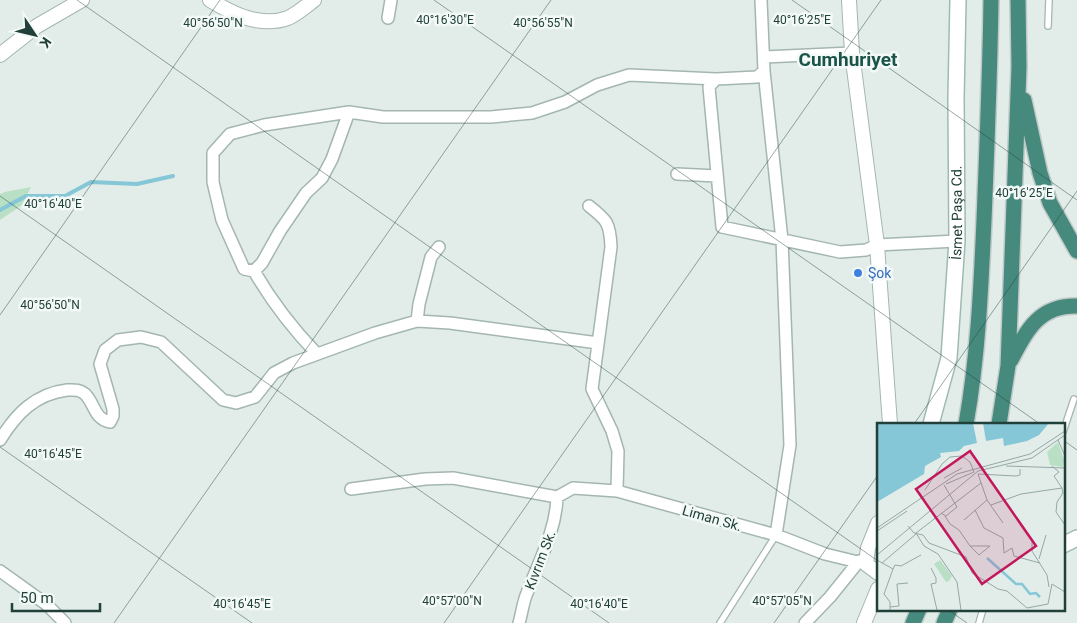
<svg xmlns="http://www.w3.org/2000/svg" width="1077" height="623" font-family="Roboto,sans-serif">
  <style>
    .green { fill: #b9e0c5 }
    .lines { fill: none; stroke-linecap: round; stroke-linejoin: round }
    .stream { stroke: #85c6d7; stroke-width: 4 }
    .service-casing { stroke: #a4b6b1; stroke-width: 8 }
    .minor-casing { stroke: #a4b6b1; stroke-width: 14 }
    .tertiary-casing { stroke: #a4b6b1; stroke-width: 16 }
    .secondary-casing { stroke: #9fbab2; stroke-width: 18 }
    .trunk-casing { stroke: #c1cac8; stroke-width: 18 }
    .service { stroke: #fff; stroke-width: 5.5 }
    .minor { stroke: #fff; stroke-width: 11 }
    .tertiary { stroke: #fff; stroke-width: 14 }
    .secondary { stroke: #fff; stroke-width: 15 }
    .trunk { stroke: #468a7e; stroke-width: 15 }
    .ticks { fill: none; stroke: #204039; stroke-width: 1; stroke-opacity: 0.45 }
    .shop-dot { fill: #3f7fe0; stroke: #f3f9f6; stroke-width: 2 }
    .labels { text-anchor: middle; stroke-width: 5; stroke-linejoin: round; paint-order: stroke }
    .street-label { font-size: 14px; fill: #204039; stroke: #f3f9f6 }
    .shop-label { font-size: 14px; fill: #366cbe; stroke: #f3f9f6; text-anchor: start }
    .district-label { font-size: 19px; font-weight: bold; fill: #1a5449; stroke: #f3f9f6 }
    .inset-river { fill: none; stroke: #85c6d7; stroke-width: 2.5 }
    .inset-road { fill: none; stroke: #94a8a3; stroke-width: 1 }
    .view { fill: #c2185b; fill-opacity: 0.15; stroke: #c2185b; stroke-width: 2.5 }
    .inset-edge { fill: none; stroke: #204039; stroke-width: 2.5 }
    .ticks-label { font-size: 12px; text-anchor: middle; fill: #204039; stroke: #f3f9f6; stroke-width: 5; stroke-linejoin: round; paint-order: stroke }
  </style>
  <rect width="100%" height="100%" fill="#e2ede9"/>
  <!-- green -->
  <path class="green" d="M31 187 22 205 0 220V194L5 192Z"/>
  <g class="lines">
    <!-- stream -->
    <path class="stream" d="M0 210 26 196H65L91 182 137 184 173 176"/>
    <!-- service casing -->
    <g class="service-casing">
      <path id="service" d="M1048 26 1049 0
        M1063 432 1074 399
        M720 623 776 535
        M979 623 983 609"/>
    </g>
    <!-- minor casing -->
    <g class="minor-casing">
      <path id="minor" d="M761 0 764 71 782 240 790 445 776 535
        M388 18 391 0
        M764 57 852 53
        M764 71 757 77 716 79 709 87 722 227 840 252 866 250 877 245 957 241
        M349 112 332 159 322 178 306 193 280 231 262 263 254 271 244 269 222 220 213 182V153L230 134 264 125 349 112 383 117H491L532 113 565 102 597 85 629 75 716 79
        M677 174 717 176
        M589 206C607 220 610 223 611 247L592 389 612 431 618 451 617 491
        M254 271C272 302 292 328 317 354
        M417 321 419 304 431 257 439 247
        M0 440C16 414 35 394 67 390 74 390 79 389 85 394 95 404 94 419 110 422L113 416V409L100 364 105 350 118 340 141 337 161 342 223 400 236 403 255 397 274 373 293 363 375 333 417 321 450 323 598 343
        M351 489 425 479 453 478 557 497
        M557 497 573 488 617 491 776 535 825 554 866 564
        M0 571 46 604 65 623
        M519 623C522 613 523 602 527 593 539 561 556 531 557 497
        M805 623 830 597 859 561"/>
    </g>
    <!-- tertiary casing -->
    <g class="tertiary-casing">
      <path id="tertiary" d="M210 0C233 14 260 28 288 18 297 14 306 6 314 0
        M849 0 852 53 877 245 890 424
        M0 55 37 26 82 0
        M878 523 868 548 866 564 878 573
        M864 623 878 589"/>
    </g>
    <!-- secondary casing -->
    <g class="secondary-casing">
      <g id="secondary">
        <path id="s1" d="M931 424 949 358 957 241 956 98 958 0"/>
        <path d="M1063 545 1077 538"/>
      </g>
    </g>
    <!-- trunk casing -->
    <g class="trunk-casing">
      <path id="trunk" d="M1024 100 1040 173 1050 203 1077 251
        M1011 360C1027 330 1039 305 1077 306
        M966 424C978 357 981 288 984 220 987 147 990 73 991 0
        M999 424 1008 366 1019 67 1018 0
        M913 623 919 609
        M944 623 950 609"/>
    </g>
    <!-- service -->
    <use href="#service" class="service"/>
    <!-- minor -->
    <use href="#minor" class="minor"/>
    <!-- tertiary -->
    <use href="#tertiary" class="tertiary"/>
    <!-- secondary -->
    <use href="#secondary" class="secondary"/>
    <!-- trunk -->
    <use href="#trunk" class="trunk"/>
  </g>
  <!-- ticks -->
  <path class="ticks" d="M77 0 878 561M434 0 1040 424M792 0 1077 200M0 196 609 623M0 315 220 0M914 424 1077 191M1063 440 1077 450M0 447 252 623M947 609 967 623M114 623 551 0M444 623 881 0M774 623 878 475"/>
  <!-- markers -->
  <circle class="shop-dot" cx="858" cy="273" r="5"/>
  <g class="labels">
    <!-- street labels -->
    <g class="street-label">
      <text dy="5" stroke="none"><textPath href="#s1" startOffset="214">İsmet Paşa Cd.</textPath></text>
      <text transform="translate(712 518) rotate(16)" y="5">Liman Sk.</text>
      <text transform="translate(540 560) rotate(-69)" y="5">Kıvrım Sk.</text>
    </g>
    <!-- shop labels -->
    <g class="shop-label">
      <text x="868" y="278">Şok</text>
    </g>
    <!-- district labels -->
    <g class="district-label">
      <text x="848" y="66">Cumhuriyet</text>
    </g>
  </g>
  <!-- overview -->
  <g transform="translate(877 423)">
    <rect width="188" height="188" fill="#e2ede9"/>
    <path d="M181 19 187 37 186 44 173 42 170 29ZM63 137 75 153 72 158 69 159 57 141Z" fill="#b9e0c5"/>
    <path d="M0 0H96L100 20 87 23 82 28 63 30 64 34 48 43 47 51 0 79ZM106 0H172L162 12 150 18 127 23 126 15 109 18Z" fill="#85c6d7"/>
    <path class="inset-river" d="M110 135 139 161H145L153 171 159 170 163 174"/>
    <path class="inset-road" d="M181 17 188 33M65 41 73 34 85 33 93 39 97 49 69 61M129 43 188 45M101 48 155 35 188 12M101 51 110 77 126 100M101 51 139 53 143 52V46M67 55 85 45M185 65 186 70 180 79 179 89 188 102M48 67 65 41M114 82 144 71 185 65 177 53 182 49 175 43M98 87 107 105 126 115 127 130 135 125 137 133 163 140M64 90 69 93 80 84 67 62M68 93 73 101 82 107 93 123 102 132 113 123H93M87 97 110 77M31 103 37 110 46 112 52 120 89 134 95 150 121 166 130 168 150 185 171 181 175 161 188 169M0 105 80 51 153 31 188 8M0 108 30 88M155 116V128L170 152 172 164M0 132 101 48M162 136 169 112M0 137 16 146 7 171 13 179V187M5 140 39 111M54 145 59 155V160L54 161 60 187M16 146 18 142 24 143 44 132M13 184 22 183 20 161 31 160M84 187 80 159 61 131 47 123 39 110 104 60"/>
    <path class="view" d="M93 28 159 123 105 161 39 66Z"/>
    <rect width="188" height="188" class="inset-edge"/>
  </g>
  <g class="ticks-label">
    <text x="445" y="24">40°16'30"E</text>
    <text x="802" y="24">40°16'25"E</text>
    <text x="213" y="27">40°56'50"N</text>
    <text x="543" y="27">40°56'55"N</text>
    <text x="1024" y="197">40°16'25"E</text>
    <text x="53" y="208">40°16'40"E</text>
    <text x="50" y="309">40°56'50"N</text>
    <text x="53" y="458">40°16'45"E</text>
    <text x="452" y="605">40°57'00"N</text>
    <text x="782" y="605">40°57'05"N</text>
    <text x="242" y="608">40°16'45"E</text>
    <text x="599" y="608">40°16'40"E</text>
  </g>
  <!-- north arrow -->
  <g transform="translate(35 35) rotate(125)" stroke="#f3f9f6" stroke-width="4" paint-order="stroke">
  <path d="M0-4L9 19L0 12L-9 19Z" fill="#204039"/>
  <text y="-8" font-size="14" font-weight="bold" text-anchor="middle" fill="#204039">K</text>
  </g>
  <!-- scale -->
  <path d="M12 603v8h88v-8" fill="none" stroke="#204039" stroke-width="2.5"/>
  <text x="20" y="603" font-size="15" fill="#204039" stroke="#f3f9f6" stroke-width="4" paint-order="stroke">50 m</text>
</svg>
